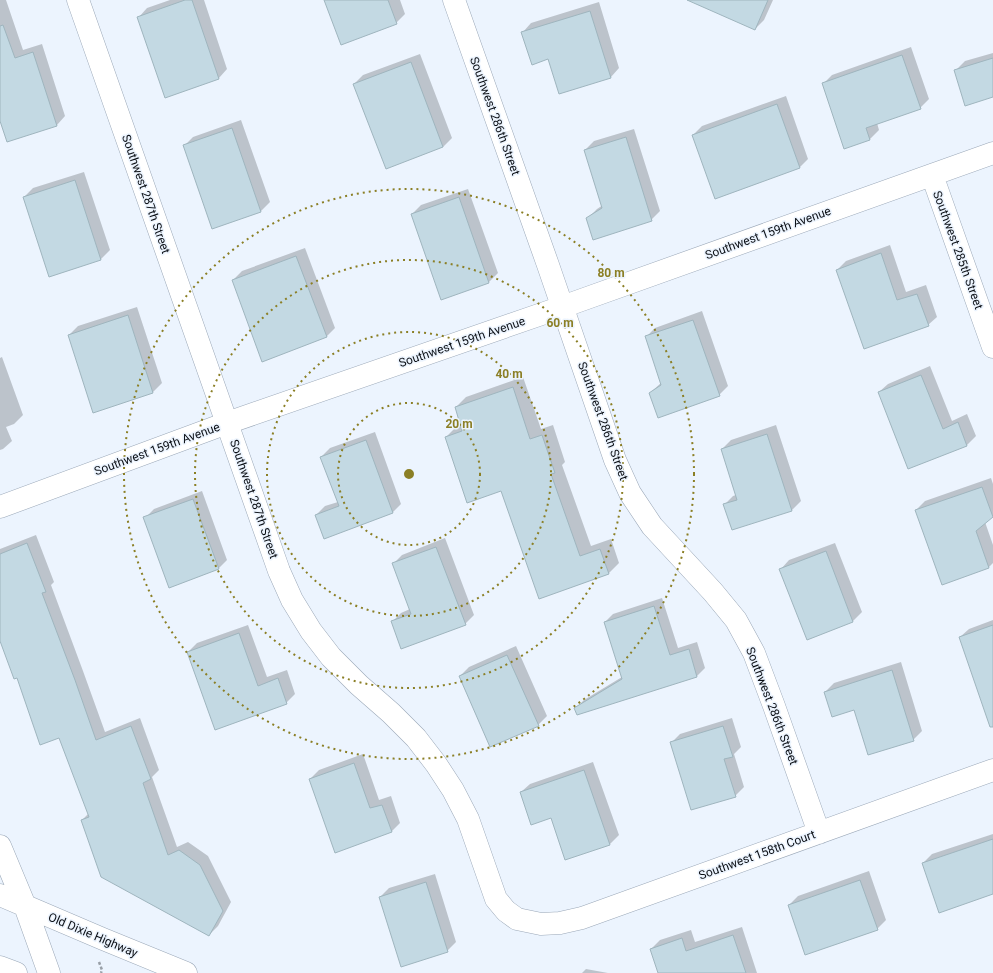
<svg xmlns="http://www.w3.org/2000/svg" width="993" height="973" font-family="Roboto,sans-serif">
  <style>
    .shadow { fill: #0003 }
    .building { fill: #c3d9e3; stroke: #9fb5be }
    .lines { fill: none; stroke-linecap: round; stroke-linejoin: round }
    .minor-casing { stroke: #9ba8b8; stroke-width: 23 }
    .path { stroke: #99a0a8; stroke-width: 2.5; stroke-dasharray: 3 2; stroke-linecap: butt }
    .minor { stroke: #fff; stroke-width: 22 }
    .ring { fill: none; stroke: #8b7f25; stroke-width: 2; stroke-dasharray: 2 4 }
    .labels { text-anchor: middle; stroke-width: 3; stroke-linejoin: round; paint-order: stroke }
    .street-label { font-size: 12px; fill: #0b0f15; stroke: #ecf4fe }
    .centre { fill: #8b7f25; stroke: #ecf4fe; stroke-width: 2 }
    .ring-label { font-size: 12px; text-anchor: middle; font-weight: bold; fill: #8b7f25; stroke: #ecf4fe; stroke-width: 3; stroke-linejoin: round; paint-order: stroke }
  </style>
  <rect width="100%" height="100%" fill="#ecf4fe"/>
  <!-- shadow -->
  <path class="shadow" d="M0 0H6L23 50 42 44 65 116 57 125 0 117Z
    M170 0H204L227 69 219 78 139 17 147 8Z
    M325 0H400L405 14 396 23Z
    M695 0H773L764 20 755 29Z
    M599 2 619 68 611 77 549 58 523 32 531 23Z
    M911 47 929 99 920 108 877 123 879 130 870 139 845 148 823 84 832 75Z
    M993 53V96L956 70 965 61Z
    M420 54 452 138 443 147 354 84 363 75Z
    M786 96 808 159 799 168 693 135 702 126Z
    M241 120 270 202 261 211 213 228 184 146 193 137Z
    M634 129 660 211 651 220 588 218 597 209 603 205 585 150 594 141Z
    M84 172 110 250 101 259 50 276 24 197 33 188Z
    M468 189 498 273 489 282 441 298 412 214 421 205Z
    M890 245 906 292 926 285 937 317 928 325 837 270 846 261Z
    M305 248 335 328 326 337 233 280 242 271Z
    M137 307 162 383 153 392 69 335 78 326Z
    M702 311 728 386 719 395 650 393 662 382 646 337 655 328Z
    M2 357 23 415 14 424 6 427 12 441 3 449 0 450V358Z
    M930 366 952 421 967 414 976 436 967 445 879 392 888 384Z
    M523 377 541 429 553 425 565 462 562 465 591 546 611 539 619 563 608 574 540 598 502 490 446 437 457 426 461 425 456 407 466 397Z
    M776 425 801 501 792 510 732 529 724 505 733 496 736 495 722 449 731 440Z
    M375 432 401 504 392 513 316 515 325 506 338 502 321 457 330 448Z
    M991 478 993 484V516L985 522 993 545V563L989 567 916 510 925 501Z
    M202 491 227 560 218 569 145 518 154 509Z
    M36 535 54 582 51 585 83 671 105 732 140 718 159 770 152 777 177 847 188 842 208 856 231 902 218 926 209 935 82 820 89 813 60 737 17 676 0 637V549Z
    M445 538 474 615 465 624 392 622 401 613 410 609 393 564 402 555Z
    M835 543 862 612 853 621 808 639 781 569 789 560Z
    M662 598 678 648 697 642 705 668 697 676 576 708 584 700 622 677 605 622 613 614Z
    M993 620V712L960 637 969 629Z
    M248 625 267 677 287 670 295 694 286 703 188 652 197 643Z
    M516 646 547 716 538 725 460 676 469 667Z
    M901 662 922 731 913 740 855 709 825 692 834 683Z
    M732 718 741 747 734 754 744 787 735 796 671 743 680 734Z
    M363 754 379 800 391 796 400 823 391 832 310 779 319 770Z
    M593 762 619 835 610 844 566 859 551 817 521 792 530 784Z
    M993 834V893L923 863 932 854Z
    M869 871 886 920 877 929 789 905 798 896Z
    M435 874 456 942 447 951 380 897 389 888Z
    M742 927 757 973H660L651 949 660 940 691 930 695 942Z
    M586 969 608 973H582Z"/>
  <!-- building -->
  <path class="building" d="M185 0H192L219 79 165 98 137 17Z
    M324 0H388L397 24 341 45Z
    M687 0H768L755 30Z
    M590 11 611 78 559 94 548 59 532 65 521 32Z
    M3 25 15 58 33 52 57 126 7 142 0 121V26Z
    M902 55 921 109 866 128 870 140 844 149 822 83Z
    M993 58V97L965 106 954 70Z
    M411 62 443 147 386 169 353 84Z
    M777 104 800 168 715 199 692 135Z
    M232 128 261 212 212 229 183 145Z
    M626 137 652 221 593 240 586 218 602 208 584 150Z
    M75 180 101 260 49 277 23 197Z
    M459 197 489 283 441 300 411 214Z
    M881 253 897 300 917 294 929 326 864 349 836 270Z
    M296 256 327 337 262 362 232 280Z
    M128 315 153 393 93 413 68 335Z
    M693 320 720 396 658 418 649 393 661 385 645 336Z
    M921 375 943 429 958 422 967 446 908 469 878 392Z
    M513 387 530 439 542 435 555 473 551 474 580 556 600 549 609 574 539 599 501 491 467 503 445 437 462 431 455 407Z
    M767 434 792 511 732 530 723 504 737 500 721 449Z
    M366 440 393 513 324 539 315 515 339 506 320 457Z
    M982 487 993 517 976 531 989 568 942 585 915 510Z
    M193 499 219 569 169 588 143 517Z
    M27 543 46 592 42 593 75 680 96 740 131 726 151 779 143 783 168 855 179 850 200 865 223 911 209 936 101 877 81 820 89 817 59 738 40 745 17 678 14 679 0 641V554Z
    M436 547 466 625 401 649 391 621 411 614 392 563Z
    M826 551 853 622 807 640 779 569Z
    M654 606 670 655 689 649 697 677 577 715 574 708 622 679 604 622Z
    M993 625V727H990L959 637Z
    M239 633 258 686 278 678 287 704 215 730 187 652Z
    M507 655 539 726 490 747 459 676Z
    M892 670 914 741 868 755 854 710 832 717 824 692Z
    M723 726 733 757 724 759 736 797 691 810 670 742Z
    M354 763 370 808 382 805 392 832 335 853 309 779Z
    M584 770 610 845 565 860 551 818 531 825 520 792Z
    M993 839V894L939 913 922 863Z
    M860 880 878 930 805 955 788 905Z
    M426 882 448 952 401 967 379 897Z
    M733 935 746 973H658L650 949 682 938 686 951Z"/>
  <g class="lines">
    <!-- minor casing -->
    <g class="minor-casing">
      <path id="minor" d="M78 0 279 571 292 600 311 631 331 657 359 685 391 713 416 738 436 764 453 790 468 819 496 899 506 911 517 919 541 924 560 923 582 918 993 770
        M454 0 548 265 615 460 630 493 652 526 713 592 736 620 754 653 774 706 819 833
        M932 175 993 347
        M0 507 227 423 562 307 993 153
        M0 846 25 906 49 973
        M0 895 103 939 186 973
        M0 967 16 973"/>
    </g>
    <!-- path -->
    <path class="path" d="M99 962 102 970 101 973"/>
    <!-- minor -->
    <use href="#minor" class="minor"/>
  </g>
  <!-- distance rings -->
  <g class="ring">
    <circle cx="409" cy="474" r="71"/>
    <circle cx="409" cy="474" r="142"/>
    <circle cx="409" cy="474" r="214"/>
    <circle cx="409" cy="474" r="285"/>
  </g>
  <g class="labels">
    <!-- street labels -->
    <g class="street-label">
      <text transform="translate(495 116) rotate(70)" y="4">Southwest 286th Street</text>
      <text transform="translate(146 194) rotate(71)" y="4">Southwest 287th Street</text>
      <text transform="translate(768 233) rotate(-20)" y="4">Southwest 159th Avenue</text>
      <text transform="translate(958 250) rotate(70)" y="4">Southwest 285th Street</text>
      <text transform="translate(462 342) rotate(-19)" y="4">Southwest 159th Avenue</text>
      <text transform="translate(603 421) rotate(70)" y="4">Southwest 286th Street</text>
      <text transform="translate(157 449) rotate(-20)" y="4">Southwest 159th Avenue</text>
      <text transform="translate(254 499) rotate(71)" y="4">Southwest 287th Street</text>
      <text transform="translate(772 706) rotate(69)" y="4">Southwest 286th Street</text>
      <text transform="translate(757 855) rotate(-20)" y="4">Southwest 158th Court</text>
      <text transform="translate(93 935) rotate(23)" y="4">Old Dixie Highway</text>
    </g>
  </g>
  <circle cx="409" cy="474" r="6" class="centre"/>
  <g class="ring-label">
    <text x="611" y="277">80 m</text>
    <text x="560" y="327">60 m</text>
    <text x="509" y="378">40 m</text>
    <text x="459" y="428">20 m</text>
  </g>
</svg>
